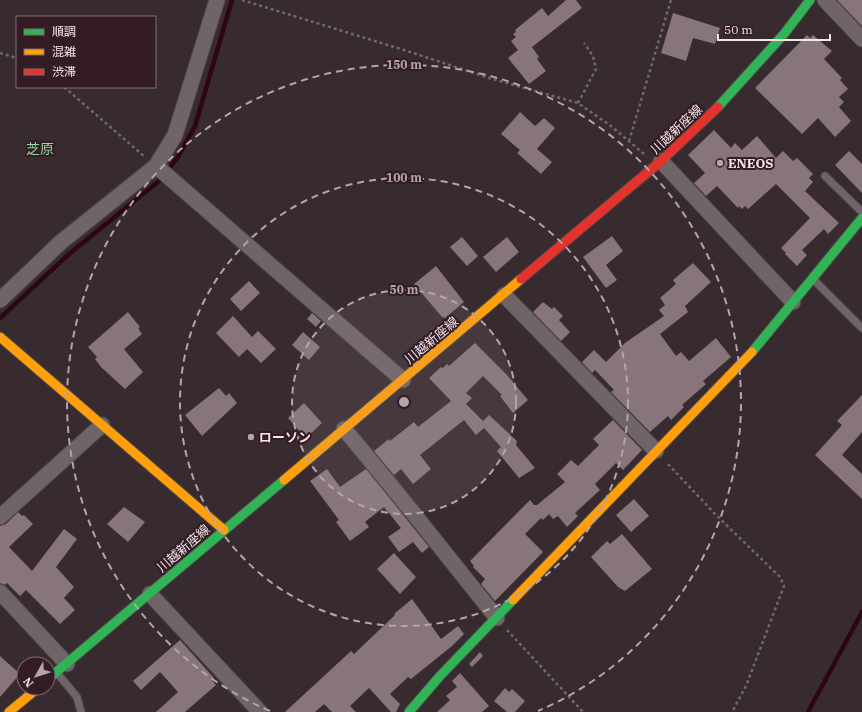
<svg xmlns="http://www.w3.org/2000/svg" width="862" height="712" font-family="'IBM Plex Serif','Noto Sans JP',serif">
  <style>
    .lines { fill: none; stroke-linecap: round; stroke-linejoin: round }
    .stream { stroke: #2e0417; stroke-width: 4.5 }
    .building { fill: #87757b }
    .lane-casing { stroke: #51474a; stroke-width: 9 }
    .street-casing { stroke: #51474a; stroke-width: 17 }
    .fast-casing { stroke: #51474a; stroke-width: 11 }
    .slow-casing { stroke: #51474a; stroke-width: 11 }
    .jam-casing { stroke: #51474a; stroke-width: 11 }
    .path { stroke: #72676a; stroke-width: 2.5; stroke-dasharray: 3 3; stroke-linecap: butt }
    .lane { stroke: #6f6468; stroke-width: 7 }
    .street { stroke: #6f6468; stroke-width: 15 }
    .fast { stroke: #30b455; stroke-width: 9 }
    .slow { stroke: #ff9f0a; stroke-width: 9 }
    .jam { stroke: #e5322d; stroke-width: 9 }
    .ring { fill: none; stroke: #b3a5a9; stroke-width: 2; stroke-dasharray: 7 5 }
    .poi-dot { fill: #b3a5a9; stroke: #331c24; stroke-width: 1.5 }
    .labels { text-anchor: middle; stroke-width: 4; stroke-linejoin: round; paint-order: stroke }
    .street-label { font-size: 13px; fill: #f6e6eb; stroke: #331c24 }
    .poi-label { font-size: 13px; font-weight: bold; fill: #f6e6eb; stroke: #331c24; text-anchor: start }
    .neighbourhood-label { font-size: 14px; fill: #96d59e; stroke: #331c24 }
    .centre { fill: #b3a5a9; stroke: #331c24; stroke-width: 2 }
    .ring-label { font-size: 12px; text-anchor: middle; font-weight: bold; fill: #b3a5a9; stroke: #331c24; stroke-width: 4; stroke-linejoin: round; paint-order: stroke }
  </style>
  <rect width="100%" height="100%" fill="#372b2f"/>
  <g class="lines">
    <!-- stream -->
    <path class="stream" d="M0 318 69 254 159 181 178 157 195 126 232 0
      M808 712 862 612"/>
  </g>
  <!-- building -->
  <path class="building" d="M566 0H576L582 8 532 47 539 57 537 59 546 71 529 84 508 58 518 50 511 41 516 37 513 34 516 32 515 30 542 8 548 16Z
    M837 0H862V26Z
    M673 13 720 28 715 44 693 38 686 61 661 53Z
    M807 35 810 38 813 35 832 51 824 59 842 78 840 80 848 89 839 97 844 102 839 107 851 121 835 137 818 118 802 134 755 88Z
    M520 112 535 126 544 118 555 128 537 149 552 162 541 174 517 153 520 150 501 134Z
    M714 130 731 148 735 143 742 150 757 136 776 158 783 151 793 161 797 158 813 174 809 178 813 182 805 191 839 223 828 234 824 229 802 250 807 255 797 266 785 254 786 253 781 248 810 218 776 184 748 209 745 206 742 209 739 206 738 208 717 186 706 196 694 183 705 173 688 155Z
    M849 151 862 164V193L835 165Z
    M612 236 623 251 606 265 617 280 606 288 583 257Z
    M462 237 478 256 467 266 450 247Z
    M507 237 519 252 496 272 483 257Z
    M693 263 711 282 685 306 688 312 660 334 676 356 681 352 689 361 716 338 731 357 703 381 706 384 682 405 684 407 671 420 668 416 650 432 611 392 614 390 595 370 592 373 582 362 594 350 606 362 625 343 664 316 659 310 665 305 660 298 676 284 673 280Z
    M436 266 464 302 445 318 442 317 414 284Z
    M249 281 260 293 241 311 230 299Z
    M543 302 552 309 554 307 563 316 559 320 570 332 561 341 533 312Z
    M128 312 140 327 138 328 142 334 124 349 143 372 125 389 101 367 95 359 97 357 88 347Z
    M312 313 321 321 316 327 307 319Z
    M233 316 252 337 258 331 276 349 261 363 247 349 239 357 216 333Z
    M303 332 320 347 309 360 292 345Z
    M475 343 506 374 528 400 513 413 500 396 502 395 483 376 466 393 472 398 466 404 483 421 489 415 517 441 516 445 535 468 519 478 497 451 501 447 484 428 476 435 464 420 420 455 431 469 413 484 401 469 394 475 374 451 389 439 390 441 414 422 418 427 451 401 429 378 441 367 443 368 447 364 449 366Z
    M219 388 226 396 229 393 237 403 202 436 185 415Z
    M862 395V432L842 455 862 474V499L815 455 842 425 837 421Z
    M304 403 322 423 306 438 288 418Z
    M613 420 642 450 623 470 616 463 595 484 600 490 575 513 578 516 567 527 558 516 553 519 549 514 543 520 541 518 525 534 543 552 495 601 481 584 485 579 473 567 474 566 470 561 530 500 534 505H537L565 482 557 474 571 460 578 466 599 445 593 439Z
    M327 469 340 487 366 469 429 547 422 553 413 542 399 552 388 537 401 528 384 507 365 522 369 527 350 541 336 522 339 520 310 481Z
    M634 499 649 516 631 532 616 515Z
    M124 507 145 522 128 542 107 524Z
    M18 512 22 516 24 515 33 524 9 547 32 571 64 529 77 539 56 567 74 587 64 598 75 610 60 624 26 590 20 596 7 583 5 585 0 583V526L6 524Z
    M622 534 652 569 625 591 618 587 591 557 607 541 610 544Z
    M394 553 416 577 400 594 377 569Z
    M412 599 441 639 458 626 464 634 452 646 411 679 408 677 390 694 400 704 396 712H391L369 688 350 706 356 712H332L324 704 315 712H285L351 651 354 654 395 615 394 614Z
    M180 640 214 678 212 680 216 685 185 712H156L178 692 160 672 141 690 133 681Z
    M480 652 483 656 472 667 469 664Z
    M0 656 20 674 0 697Z
    M460 673 489 706 482 712H437L450 700 446 696 457 687 452 681Z
    M505 688 509 692 512 689 525 701 515 712H507L494 701Z"/>
  <g class="lines">
    <!-- lane casing -->
    <g class="lane-casing">
      <path id="lane" d="M825 176 862 212
        M814 280 862 328
        M57 673 77 697 81 712"/>
    </g>
    <!-- street casing -->
    <g class="street-casing">
      <path id="street" d="M825 0 862 39
        M661 161 793 302
        M156 166 403 380
        M504 295 656 451
        M0 300 61 242 156 166 175 135 217 0
        M344 429C397 491 446 555 497 618
        M0 517 102 425
        M0 592 67 664
        M150 594 260 712"/>
    </g>
    <!-- fast casing -->
    <g class="fast-casing">
      <path id="fast" d="M718 107 784 34 810 0
        M752 352 862 218
        M48 679 284 480
        M409 712 440 676 513 600"/>
    </g>
    <!-- slow casing -->
    <g class="slow-casing">
      <path id="slow" d="M0 337 224 530
        M284 480 521 279
        M513 600 752 352
        M9 712 38 688"/>
    </g>
    <!-- jam casing -->
    <g class="jam-casing">
      <path id="jam" d="M521 279 661 161 718 107"/>
    </g>
    <!-- path -->
    <path class="path" d="M242 0 404 50 489 78 578 103 611 126 644 154
      M0 53 17 58
      M64 87 145 157
      M578 103 596 69 593 56 584 43
      M629 141 671 0
      M668 464 715 514 780 577 784 586 746 686 732 712
      M507 630 583 712"/>
    <!-- lane -->
    <use href="#lane" class="lane"/>
    <!-- street -->
    <use href="#street" class="street"/>
    <!-- fast -->
    <use href="#fast" class="fast"/>
    <!-- slow -->
    <use href="#slow" class="slow"/>
    <!-- jam -->
    <use href="#jam" class="jam"/>
  </g>
  <!-- distance rings -->
  <circle cx="404" cy="402" r="112" fill="#b3a5a9" fill-opacity=".12"/>
  <g class="ring">
    <circle cx="404" cy="402" r="112"/>
    <circle cx="404" cy="402" r="224"/>
    <path d="M270 711A337 337 0 1 1 538 711"/>
  </g>
  <!-- markers -->
  <g class="poi-dot">
    <circle cx="720" cy="163" r="4"/>
    <circle cx="251" cy="437" r="4"/>
  </g>
  <g class="labels">
    <!-- street labels -->
    <g class="street-label">
      <text transform="translate(676 129) rotate(-43)" y="5">川越新座線</text>
      <text transform="translate(431 340) rotate(-40)" y="5">川越新座線</text>
      <text transform="translate(183 548) rotate(-41)" y="5">川越新座線</text>
    </g>
    <!-- poi labels -->
    <g class="poi-label">
      <text x="728" y="168">ENEOS</text>
      <text x="259" y="442">ローソン</text>
    </g>
    <!-- neighbourhood labels -->
    <g class="neighbourhood-label">
      <text x="40" y="154">芝原</text>
    </g>
  </g>
  <circle cx="404" cy="402" r="6" class="centre"/>
  <g class="ring-label">
    <text x="404" y="69">150 m</text>
    <text x="404" y="182">100 m</text>
    <text x="404" y="294">50 m</text>
  </g>
  <!-- legend -->
  <rect x="16" y="16" width="140" height="72" fill="#331c24" stroke="#816d74"/>
  <rect x="24" y="29" width="20" height="6" fill="#30b455" stroke="#816d74"/>
  <text x="52" y="36" font-size="12" fill="#f6e6eb">順調</text>
  <rect x="24" y="49" width="20" height="6" fill="#ff9f0a" stroke="#816d74"/>
  <text x="52" y="56" font-size="12" fill="#f6e6eb">混雑</text>
  <rect x="24" y="69" width="20" height="6" fill="#e5322d" stroke="#816d74"/>
  <text x="52" y="76" font-size="12" fill="#f6e6eb">渋滞</text>
  <!-- north arrow -->
  <g transform="translate(36 676) rotate(231)"><circle r="19" fill="#331c24" stroke="#816d74"/>
  <path d="M0-3L7 15L0 10L-7 15Z" fill="#b3a5a9"/>
  <text y="-6" font-size="11" font-weight="bold" text-anchor="middle" fill="#f6e6eb">N</text>
  </g>
  <!-- scale -->
  <path d="M718 34v6h112v-6" fill="none" stroke="#f6e6eb" stroke-width="2"/>
  <text x="724" y="34" font-size="12" fill="#f6e6eb" stroke="#331c24" stroke-width="3" paint-order="stroke">50 m</text>
</svg>
